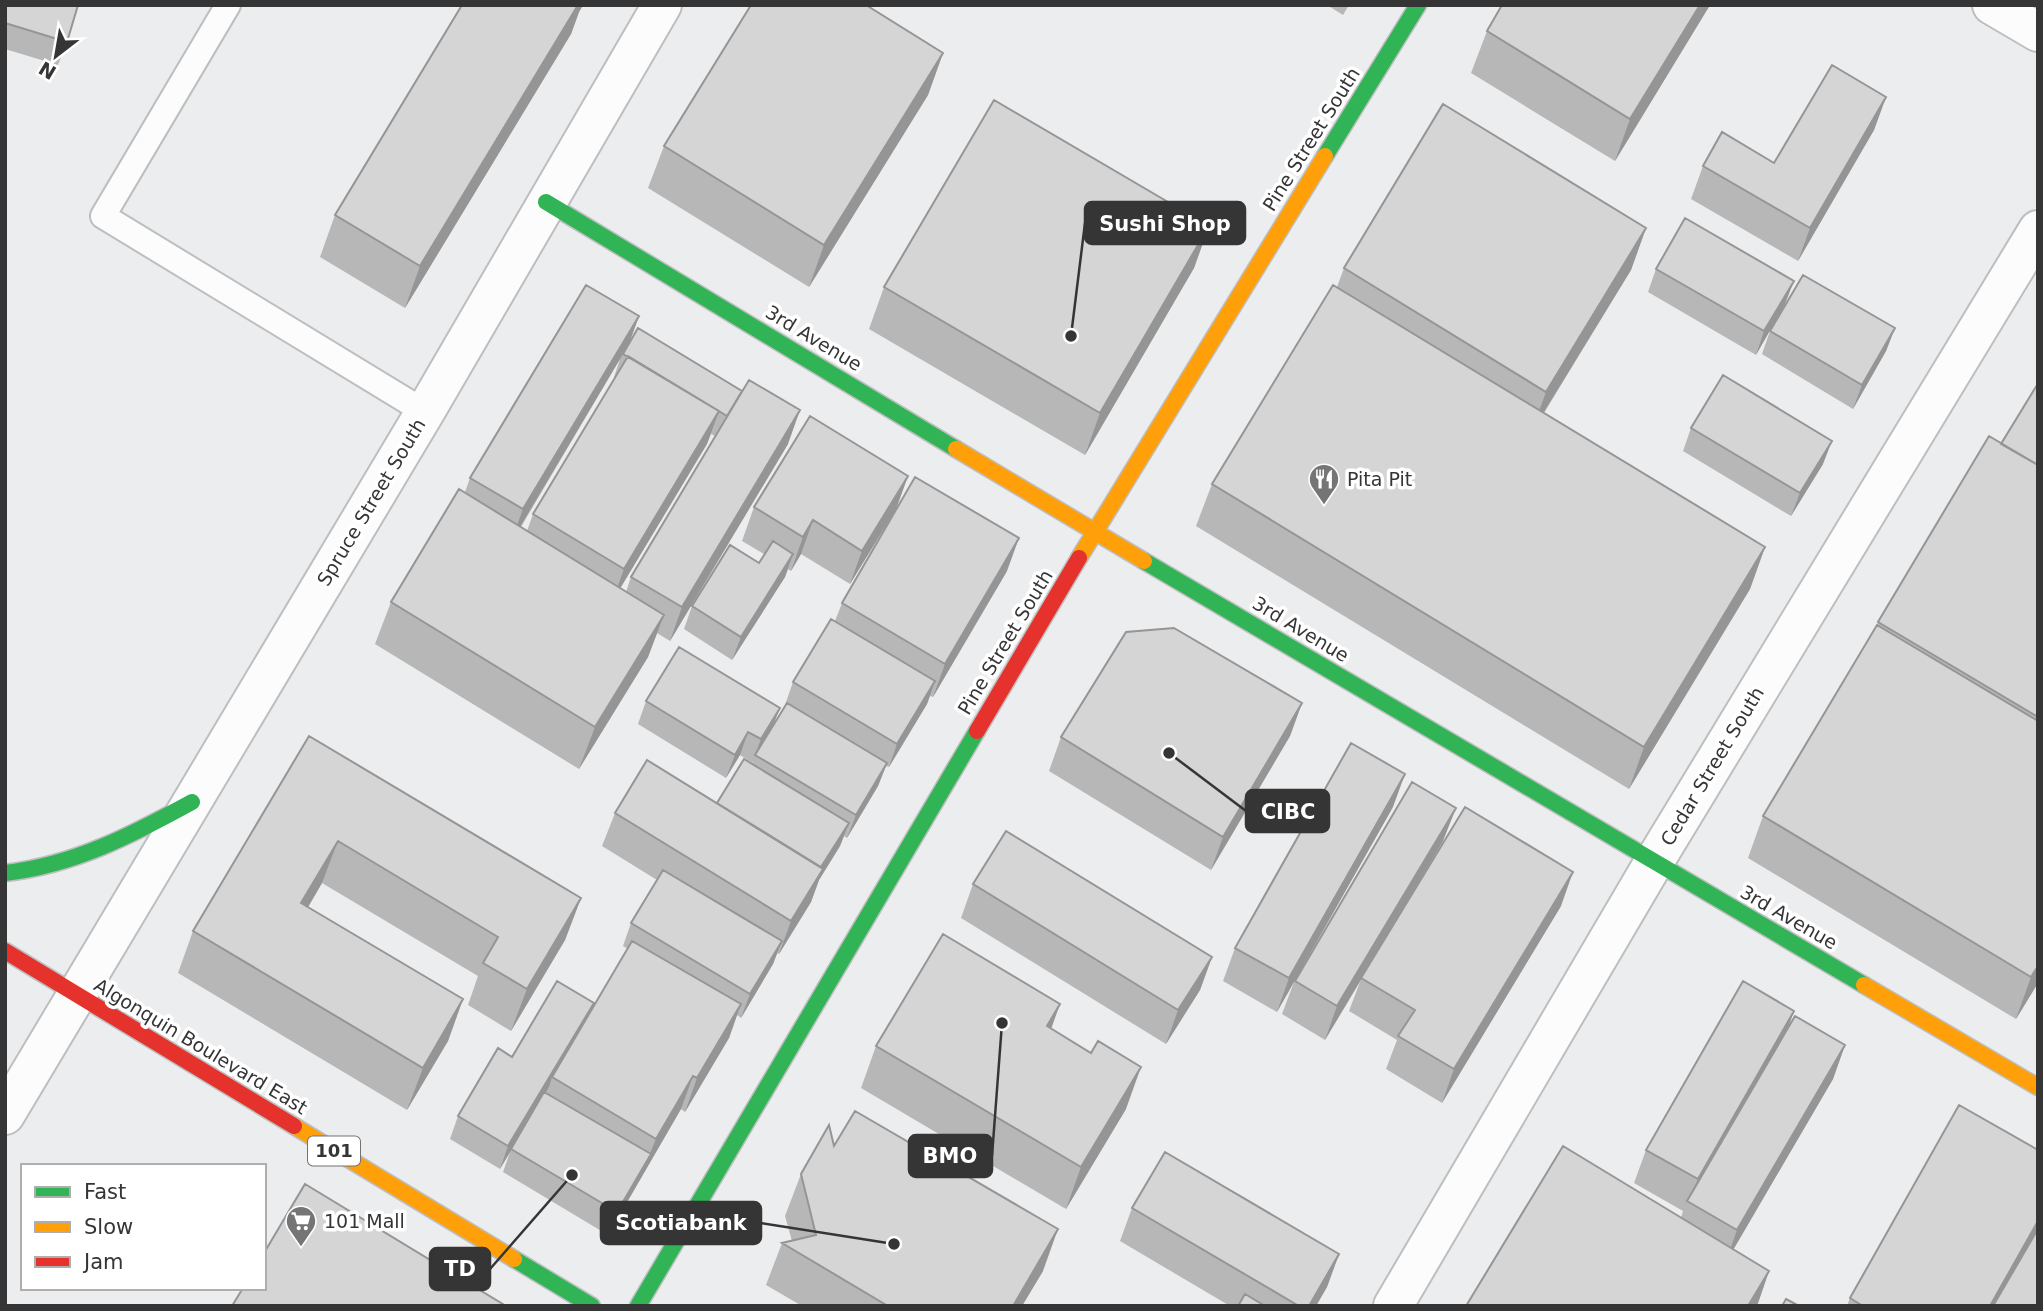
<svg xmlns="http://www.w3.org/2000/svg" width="2043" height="1311" font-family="'DejaVu Sans',sans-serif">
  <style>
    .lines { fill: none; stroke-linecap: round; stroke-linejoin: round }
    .lane-casing { stroke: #bdbebf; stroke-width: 28 }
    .street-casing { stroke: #bdbebf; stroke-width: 42 }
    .fast-casing { stroke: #bdbebf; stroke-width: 19 }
    .slow-casing { stroke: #bdbebf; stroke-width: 19 }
    .jam-casing { stroke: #bdbebf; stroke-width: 19 }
    .lane { stroke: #fcfcfc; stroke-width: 24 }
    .street { stroke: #fcfcfc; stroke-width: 38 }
    .fast { stroke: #30b455; stroke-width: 16 }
    .slow { stroke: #ff9f0a; stroke-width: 16 }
    .jam { stroke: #e5322d; stroke-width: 16 }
    .wall { fill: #b7b7b8; fill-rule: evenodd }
    .shaded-wall { fill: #959596 }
    .building { fill: #d5d5d6; stroke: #959596; stroke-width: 2 }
    .labels { text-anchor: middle; stroke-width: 7; stroke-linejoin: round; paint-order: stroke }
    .shield { fill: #fff; stroke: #727272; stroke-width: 2 }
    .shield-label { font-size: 18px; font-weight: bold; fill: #353536 }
    .street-label { font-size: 19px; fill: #353536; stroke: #fff }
    .poi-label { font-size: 19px; fill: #353536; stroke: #fff; text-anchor: start }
    .leader { fill: none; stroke: #353536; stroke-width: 2.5 }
    .callout-dot { fill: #353536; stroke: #fff; stroke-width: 2.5 }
    .callout { fill: #353536; stroke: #353536; stroke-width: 2.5 }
    .callout-label { font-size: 21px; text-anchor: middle; font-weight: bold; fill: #fff }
  </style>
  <rect width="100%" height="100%" fill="#ecedee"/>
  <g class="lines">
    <!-- lane casing -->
    <g class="lane-casing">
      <path id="lane" d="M228 5 103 216 425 412"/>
    </g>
    <!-- street casing -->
    <g class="street-casing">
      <path id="street" d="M1992 5 2038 32
        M5 1115 425 412 662 5
        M1393 1306 1654 862 2038 230"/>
    </g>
    <!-- fast casing -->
    <g class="fast-casing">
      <path id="fast" d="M1325 156 1418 5
        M546 202 956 449
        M1144 561 1864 985
        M5 873C74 865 132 835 192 802
        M514 1259 592 1306
        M638 1306 977 731"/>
    </g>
    <!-- slow casing -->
    <g class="slow-casing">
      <path id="slow" d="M956 449 1144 561
        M1079 558 1325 156
        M1864 985 2038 1087
        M294 1126 514 1259"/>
    </g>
    <!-- jam casing -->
    <g class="jam-casing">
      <path id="jam" d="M977 731 1079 558
        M5 951 294 1126"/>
    </g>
    <!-- lane -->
    <use href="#lane" class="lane"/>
    <!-- street -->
    <use href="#street" class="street"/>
    <!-- fast -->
    <use href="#fast" class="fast"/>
    <!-- slow -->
    <use href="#slow" class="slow"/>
    <!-- jam -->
    <use href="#jam" class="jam"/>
  </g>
  <!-- wall -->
  <path class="wall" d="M5 5 67 42 58 65 5 49Z
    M462 5H583L579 12 571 34 405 308 320 257 335 215Z
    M1327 5H1349L1343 15Z
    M1710 5 1615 161 1471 73 1487 31Z
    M943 53 928 95 809 287 648 188 664 146Z
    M1886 97 1874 130 1798 261 1691 199 1703 166 1774 163Z
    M1209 226 1194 268 1085 455 869 329 884 287Z
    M1646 228 1631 270 1544 413 1765 547 1750 589 1629 789 1196 526 1212 484 1337 287 1344 268Z
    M1656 269 1785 304 1756 355 1648 292Z
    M639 316 629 344 788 444 670 641 657 633 648 657 579 769 375 644 391 602 465 492 470 478ZM620 359 614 377 615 378 533 514 527 531 521 527ZM711 434 715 436 631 577 626 592 620 588 707 444Z
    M1895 328 1886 351 1853 409 1762 354 1770 331Z
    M2038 386V983L2016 1019 1748 858 1763 816 1876 627 1878 622 2001 444Z
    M1691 428 1823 464 1791 516 1683 451Z
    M908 476 896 509 850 584 801 554 791 571 788 569 785 577 732 660 684 629 692 606 759 563 764 554 742 541 754 507Z
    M1007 571 933 697 930 696 927 704 889 767 886 766 878 786 847 838 844 836 840 846 819 880 811 902 779 954 777 953 773 964 741 1018 737 1015 729 1038 685 1112 681 1109 608 1235 503 1172 510 1152 500 1169 450 1139 458 1116 512 1057 594 1003 589 1014 628 949 623 946 631 923 657 880 602 846 615 813 717 803 752 764 753 761 752 763 740 755 726 778 638 724 646 701 773 725 785 705 793 682 835 621 842 603Z
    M1302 703 1290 736 1211 870 1049 771 1061 737Z
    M309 736 581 898 565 940 511 1031 468 1005 478 976 322 883 308 907 463 999 448 1041 407 1110 178 973 193 931Z
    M1393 807 1300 971 1443 841 1406 904 1561 906 1442 1103 1386 1069 1397 1040 1349 1011 1360 982 1325 1040 1282 1014 1294 982 1277 1012 1223 981 1235 948Z
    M973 884 1212 957 1200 990 1166 1044 961 918Z
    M1794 1011 1787 1030 1845 1045 1833 1079 1733 1249 1769 1271 1757 1306H1466L1681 1218 1683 1211 1634 1183 1646 1150Z
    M1051 1029 1091 1053 1126 1109 1066 1209 861 1088 876 1046Z
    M834 1146 1043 1271 1022 1306H802L766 1285 782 1243 792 1241 785 1216 801 1174Z
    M1132 1208 1339 1254 1327 1287 1316 1306H1230L1120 1241Z
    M1850 1298 2038 1306H1847Z"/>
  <!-- shaded-wall -->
  <path class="shaded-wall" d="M576 5H583L579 12 571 34 405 308 420 266Z
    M1700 5H1710L1615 161 1630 119Z
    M943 53 928 95 809 287 824 245Z
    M1886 97 1874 130 1798 261 1810 228Z
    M1209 226 1194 268 1085 455 1100 413Z
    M1646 228 1631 270 1531 433 1546 392Z
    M1794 281 1785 304 1756 355 1764 331Z
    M639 316 627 349 623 354 620 359 511 542 523 509Z
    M1895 328 1886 351 1853 409 1862 385Z
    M800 410 788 444 670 641 682 607Z
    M719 411 707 444 612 602 624 569Z
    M1832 441 1823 464 1791 516 1800 493Z
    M908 476 896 509 850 584 862 551Z
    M813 520 801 554 791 571 803 537Z
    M1019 538 1007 571 933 697 945 664Z
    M1765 547 1750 589 1629 789 1644 747Z
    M793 554 785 577 732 660 741 637Z
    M664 615 648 657 579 769 595 727Z
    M935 681 927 704 889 767 897 744Z
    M1302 703 1290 736 1211 870 1223 837Z
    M780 708 771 731 755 755 752 763 761 739Z
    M748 732 740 755 726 778 735 755Z
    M887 763 878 786 847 838 856 815Z
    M1405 774 1393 807 1277 1012 1289 978Z
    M1456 808 1443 841 1325 1040 1337 1006Z
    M849 823 840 846 819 880 811 902 779 954 791 921 818 872Z
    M338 841 322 883 286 945 301 903Z
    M1573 872 1561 906 1442 1103 1454 1069Z
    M581 898 565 940 511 1031 527 989Z
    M782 941 773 964 741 1018 750 994Z
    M1212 957 1200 990 1166 1044 1178 1010Z
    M2038 966V983L2016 1019 2031 977Z
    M463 999 448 1041 407 1110 423 1068Z
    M594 1003 585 1026 552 1077 549 1087 500 1169 508 1146Z
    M741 1004 729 1038 685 1112 697 1078Z
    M1060 1004 1045 1046 1047 1026Z
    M1794 1011 1782 1045 1689 1202 1698 1179Z
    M1845 1045 1833 1079 1725 1264 1737 1230Z
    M1141 1067 1126 1109 1066 1209 1081 1167Z
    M693 1076 681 1109 608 1235 617 1212 649 1156 656 1139Z
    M2038 1221V1233L1997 1306H1990Z
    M1058 1229 1043 1271 1022 1306H1013Z
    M1339 1254 1327 1287 1316 1306H1309Z
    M1769 1271 1757 1306H1748Z"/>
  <!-- building -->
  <path class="building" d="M5 5H78L67 42 5 23Z
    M462 5H578L420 266 335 215Z
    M751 5H866L943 53 824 245 664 146Z
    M1502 5H1700L1630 119 1487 31Z
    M1832 65 1886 97 1810 228 1703 166 1722 132 1774 163Z
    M994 100 1209 226 1100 413 884 287Z
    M1443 104 1646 228 1546 392 1344 268Z
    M1685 218 1794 281 1764 331 1656 269Z
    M1803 275 1895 328 1862 385 1770 331Z
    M586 285 639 316 523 509 470 478Z
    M1333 285 1765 547 1644 747 1212 484Z
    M638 328 742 391 727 416 623 354Z
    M628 356 719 411 624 569 533 514Z
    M1723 375 1832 441 1800 493 1691 428Z
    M749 380 800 410 682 607 631 577Z
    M2037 385 2038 386V465L2001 444Z
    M810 416 908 476 862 551 813 520 803 537 754 507Z
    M1989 436 2038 465V717L1878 622Z
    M915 477 1019 538 945 664 842 603Z
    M459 489 664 615 595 727 391 602Z
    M773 541 793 554 741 637 692 606 730 545 759 563Z
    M831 619 935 681 897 744 793 682Z
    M1877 625 2038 721V966L2031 977 1763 816Z
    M1174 628 1302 703 1223 837 1061 737 1126 632Z
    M679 647 780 708 761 739 748 732 735 755 646 701Z
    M787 703 887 763 856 815 755 755Z
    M309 736 581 898 527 989 483 963 498 937 338 841 301 903 463 999 423 1068 193 931Z
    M1351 743 1405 774 1289 978 1235 948Z
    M744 759 849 823 821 867 717 803Z
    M647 760 823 869 791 921 615 813Z
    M1412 782 1456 808 1337 1006 1295 981Z
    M1465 807 1573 872 1454 1069 1398 1036 1415 1010 1361 978Z
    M1006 831 1212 957 1178 1010 973 884Z
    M663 870 782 941 750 994 631 923Z
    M943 934 1060 1004 1047 1026 1091 1053 1098 1041 1141 1067 1081 1167 876 1046Z
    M632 941 741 1004 697 1078 693 1076 656 1139 552 1077Z
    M557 981 594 1003 508 1146 458 1116 498 1048 512 1057Z
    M1743 981 1794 1011 1698 1179 1646 1150Z
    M1795 1016 1845 1045 1737 1230 1687 1201Z
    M544 1092 651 1154 617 1212 511 1149Z
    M1959 1105 2038 1150V1221L1990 1306H1863L1850 1298Z
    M855 1111 1058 1229 1013 1306H888L782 1243 816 1235 801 1174 829 1125 834 1146Z
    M1563 1146 1769 1271 1748 1306H1466Z
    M1165 1152 1339 1254 1309 1306H1299L1132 1208Z
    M305 1184 506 1306H232L243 1288H264V1253Z
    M2038 1229V1306H1993Z
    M1245 1294 1265 1306H1238Z
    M1786 1299 1799 1306H1782Z"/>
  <!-- icons -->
  <defs>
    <g id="restaurant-pin" transform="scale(1.575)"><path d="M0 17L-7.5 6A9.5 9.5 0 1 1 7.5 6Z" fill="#757576" stroke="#fff"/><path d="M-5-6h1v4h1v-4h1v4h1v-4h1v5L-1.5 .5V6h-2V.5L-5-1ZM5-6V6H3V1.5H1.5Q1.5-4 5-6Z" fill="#fff"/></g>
    <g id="supermarket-pin" transform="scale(1.575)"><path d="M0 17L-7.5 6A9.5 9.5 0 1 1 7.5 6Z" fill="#757576" stroke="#fff"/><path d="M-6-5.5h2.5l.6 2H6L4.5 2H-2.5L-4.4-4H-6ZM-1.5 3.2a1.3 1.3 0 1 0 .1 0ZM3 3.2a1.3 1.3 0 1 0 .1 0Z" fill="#fff"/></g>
  </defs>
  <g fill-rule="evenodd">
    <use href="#restaurant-pin" x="1324" y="479"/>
    <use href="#supermarket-pin" x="301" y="1221"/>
  </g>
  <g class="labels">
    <!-- shield labels -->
    <rect class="shield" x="308" y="1136.5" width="52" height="29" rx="5"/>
    <g class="shield-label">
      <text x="334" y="1157">101</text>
    </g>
    <!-- street labels -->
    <g class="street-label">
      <text transform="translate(1311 139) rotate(-58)" y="7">Pine Street South</text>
      <text transform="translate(814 338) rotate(31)" y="7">3rd Avenue</text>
      <text transform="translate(371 502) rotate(-59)" y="7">Spruce Street South</text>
      <text transform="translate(1301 629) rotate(31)" y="7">3rd Avenue</text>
      <text transform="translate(1005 642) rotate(-59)" y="7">Pine Street South</text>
      <text transform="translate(1712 766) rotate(-59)" y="7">Cedar Street South</text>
      <text transform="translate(1789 917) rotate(30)" y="7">3rd Avenue</text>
      <text transform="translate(201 1046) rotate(31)" y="7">Algonquin Boulevard East</text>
    </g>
    <!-- poi labels -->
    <g class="poi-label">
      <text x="1347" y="486">Pita Pit</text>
      <text x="324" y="1228">101 Mall</text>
    </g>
  </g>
  <!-- callouts -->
  <path class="leader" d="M1071 336L1085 223M1169 753L1246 811M1002 1023L992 1156M894 1244L761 1223M572 1175L490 1269"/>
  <g class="callout-dot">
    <circle cx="1071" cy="336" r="7"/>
    <circle cx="1169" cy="753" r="7"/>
    <circle cx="1002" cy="1023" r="7"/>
    <circle cx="894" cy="1244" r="7"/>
    <circle cx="572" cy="1175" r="7"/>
  </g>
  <g class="callout">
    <rect x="1085" y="202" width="160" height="42" rx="7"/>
    <rect x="1246" y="790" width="83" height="42" rx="7"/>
    <rect x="909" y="1135" width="83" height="42" rx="7"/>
    <rect x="601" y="1202" width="160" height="42" rx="7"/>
    <rect x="430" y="1248" width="60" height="42" rx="7"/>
  </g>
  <g class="callout-label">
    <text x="1165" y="231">Sushi Shop</text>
    <text x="1288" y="819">CIBC</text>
    <text x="950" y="1163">BMO</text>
    <text x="681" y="1230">Scotiabank</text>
    <text x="460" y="1276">TD</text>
  </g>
  <!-- border -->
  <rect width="2043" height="1311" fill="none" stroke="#353536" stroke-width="14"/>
  <!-- legend -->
  <rect x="21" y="1164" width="245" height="126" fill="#ffffff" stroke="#aeaeaf" stroke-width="2"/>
  <rect x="35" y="1187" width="35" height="10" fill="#30b455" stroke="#aeaeaf" stroke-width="2"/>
  <text x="84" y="1199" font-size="21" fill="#353536">Fast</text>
  <rect x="35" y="1222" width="35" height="10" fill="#ff9f0a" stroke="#aeaeaf" stroke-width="2"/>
  <text x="84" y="1234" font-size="21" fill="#353536">Slow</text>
  <rect x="35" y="1257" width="35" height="10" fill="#e5322d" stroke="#aeaeaf" stroke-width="2"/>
  <text x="84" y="1269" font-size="21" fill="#353536">Jam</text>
  <!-- north arrow -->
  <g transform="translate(56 56) rotate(211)" stroke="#ffffff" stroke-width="5" paint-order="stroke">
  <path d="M0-5L12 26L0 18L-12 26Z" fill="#353536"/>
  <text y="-10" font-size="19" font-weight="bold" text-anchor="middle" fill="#353536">N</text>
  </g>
</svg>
